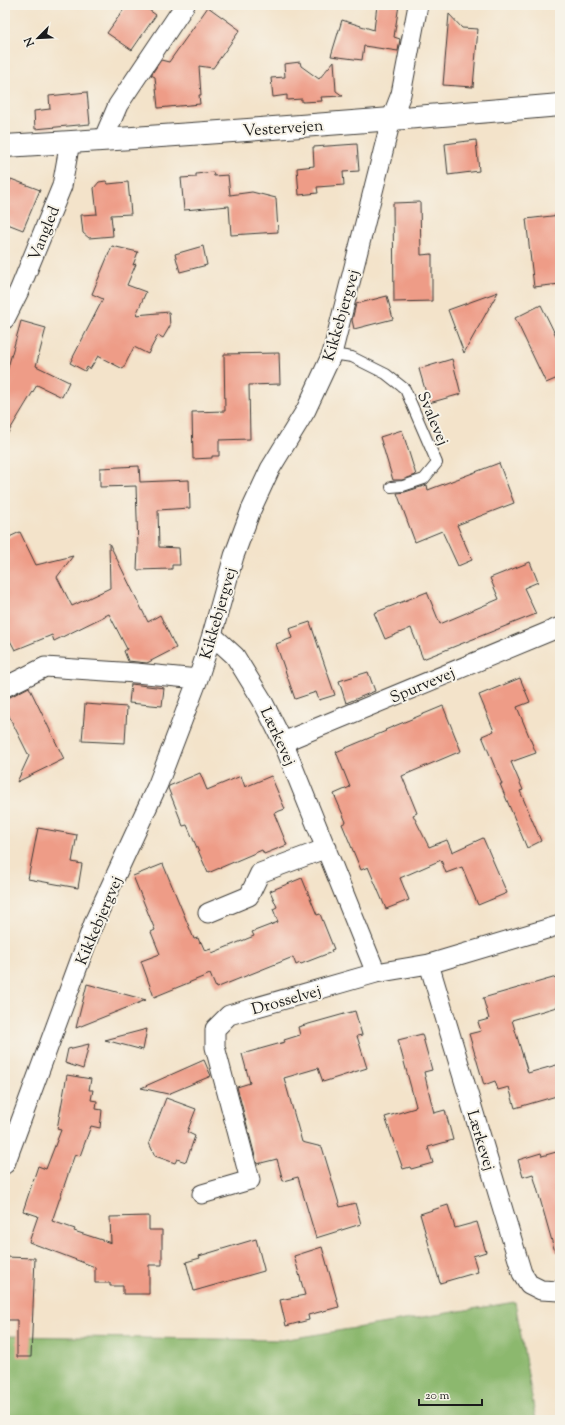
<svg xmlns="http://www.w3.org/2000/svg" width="565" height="1425" font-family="'Sorts Mill Goudy',serif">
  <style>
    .forest { fill: #8cb86e; stroke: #546a45 }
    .building { fill: #ee9c87 }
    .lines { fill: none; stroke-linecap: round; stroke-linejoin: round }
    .lane-casing { stroke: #3c3a36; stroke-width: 12 }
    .street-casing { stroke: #3c3a36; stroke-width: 21 }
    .secondary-casing { stroke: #3c3a36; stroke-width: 24 }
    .lane { stroke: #fff; stroke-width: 10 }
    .street { stroke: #fff; stroke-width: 19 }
    .secondary { stroke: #fff; stroke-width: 22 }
    .labels { text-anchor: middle; stroke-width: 4; stroke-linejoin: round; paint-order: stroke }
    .street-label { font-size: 16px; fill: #1c1c1c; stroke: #f7f3e8 }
  </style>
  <rect width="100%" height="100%" fill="#f7f3e8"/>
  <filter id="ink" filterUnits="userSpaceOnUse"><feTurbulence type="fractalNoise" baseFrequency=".025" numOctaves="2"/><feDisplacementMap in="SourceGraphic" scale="8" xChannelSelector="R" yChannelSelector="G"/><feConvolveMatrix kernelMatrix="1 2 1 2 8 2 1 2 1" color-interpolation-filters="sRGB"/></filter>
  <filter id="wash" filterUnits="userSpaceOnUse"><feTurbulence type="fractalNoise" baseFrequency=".012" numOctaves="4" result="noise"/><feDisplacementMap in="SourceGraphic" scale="16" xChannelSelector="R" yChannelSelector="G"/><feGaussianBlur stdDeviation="0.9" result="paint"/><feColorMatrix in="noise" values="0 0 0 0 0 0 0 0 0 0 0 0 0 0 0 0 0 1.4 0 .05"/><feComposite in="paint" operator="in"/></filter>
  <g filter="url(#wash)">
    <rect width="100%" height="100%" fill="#f3e3ca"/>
    <!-- forest -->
    <path class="forest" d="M515 1302 536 1420H5V1336L282 1340Z"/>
    <g id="blocks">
      <!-- building -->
      <path class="building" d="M127 5H142L156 15 132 50 107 33Z
        M377 5H399L394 37 400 39 398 51 364 46 362 60 331 56 342 20 374 30Z
        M208 7 240 30 213 68 199 66 201 95H199L200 104 158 108 155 77 151 75 161 60 169 62Z
        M449 14 462 28 478 29 473 87 443 85Z
        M334 61 336 91 343 96 321 97 322 101 302 102V99L287 100V95L273 97 271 78 285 77 284 64 300 62 301 66 319 79Z
        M87 92 90 124 35 129 34 111 50 109 49 96Z
        M476 140 479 171 448 175 445 144Z
        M357 144 359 171 343 172 344 185 317 187 318 193 299 195 297 168 314 166 313 147Z
        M213 172 214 176 228 175 230 195 252 192 276 198 278 232 231 235 229 206 184 210 181 178 196 177V174Z
        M11 179 40 190 23 230 5 223V195Z
        M106 181 108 184 128 182 131 214 111 215 113 236 89 238 83 233 81 215 97 214 94 188 99 182Z
        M420 202 421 255 432 254V301L394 302 393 203Z
        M560 215V284L534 287 526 219Z
        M112 246 138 252 133 265 136 264 127 285 146 292 136 315 169 312 170 326 163 338 158 335 148 354 134 347 123 369 98 356 90 369 87 367 85 371 70 363 103 299 92 294Z
        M203 246 207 265 180 272 175 254Z
        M498 292 464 353 448 310Z
        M387 296 393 319 354 329 352 320 356 304Z
        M541 305 560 344V377L546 383 515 318Z
        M21 321 46 328 36 366 69 382 62 397 37 385 5 438V378Z
        M279 353 280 384 249 385 250 439 219 440V456H212V458L193 459 192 412 225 411 224 354Z
        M452 359 461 394 429 403 419 369Z
        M402 430 416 475 402 480H393L380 437Z
        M499 463 514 503 457 525 472 560 458 566 442 531 415 542 397 493 405 492 427 485 428 490Z
        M139 466 140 482 189 480 190 508 158 510 159 547 179 548 180 565H172V569L137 570 138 548 136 486 100 487V468Z
        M20 532 36 565 73 556 57 577 72 606 110 588 109 543 148 622 160 615 176 648 147 663 128 661 124 651 127 649 109 614 54 641 52 635 15 650 5 631V539Z
        M530 562 538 582 524 588 536 614 423 659 411 628 385 639 374 613 427 592 440 624 499 599 490 578Z
        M310 622 335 695 319 700 316 692 295 699 276 644 292 638 289 629Z
        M368 672 375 691 346 703 339 681Z
        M520 678 530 702 517 707 536 753 511 762 523 790 520 791 541 841 527 848 500 784H502L482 736 494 731 479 695Z
        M131 684 164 688 162 706 129 703Z
        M29 687 64 759 17 782 29 756 5 708V698L10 697Z
        M85 704 127 707 125 743 82 741Z
        M443 706 461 751 402 776 417 813 413 815 429 847 447 840 452 852 483 838 507 893 478 905 462 867 446 873 441 860 400 878 409 900 386 909 368 867 361 870 342 824 346 822 334 794 350 787 336 752 386 731 385 730Z
        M200 773 207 790 241 776 245 787 271 776 285 809 274 813 287 845 264 854 262 850 208 873 187 825 183 826 168 788 169 786Z
        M38 828 77 835 72 862 82 864 78 888 28 879Z
        M163 864 194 939 198 938 200 943 201 942 205 951 211 949 212 953 254 936 252 932 278 922 273 909 277 907 270 891 302 878 317 915 320 914 334 949 331 950 332 952 301 964 300 963 296 965 293 957 216 988 210 974 154 997 141 961 160 954 151 932 155 930 133 876Z
        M560 976V1006L512 1020 528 1073 560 1064V1095L515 1108 509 1087 498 1090 495 1081 484 1085 469 1034 481 1031 478 1022 489 1019 483 998Z
        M87 984 146 1000 76 1028Z
        M355 1011 362 1035 357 1036 367 1068 323 1082 318 1068 284 1078 302 1142 322 1147 340 1207 355 1203 361 1224 316 1238 298 1177 283 1181 277 1159 257 1164 237 1087 250 1083 242 1054 285 1042 284 1040 300 1035 298 1027Z
        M147 1029 143 1050 105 1040Z
        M422 1034 432 1070 424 1072 434 1113 445 1110 453 1140 428 1147 433 1163 411 1169 410 1167 403 1169 385 1117 415 1108V1107L416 1106 398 1040Z
        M89 1044 83 1069 65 1063 68 1049Z
        M204 1060 211 1076 168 1094 141 1088Z
        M67 1075 91 1079 89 1090H93L91 1100 97 1101 96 1109 102 1110 100 1128 91 1126 80 1156 75 1154 52 1221 75 1229 74 1231 111 1243 110 1217 149 1216V1230H162V1265H149V1294H123V1286H110V1283H95V1267L29 1242 38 1216 23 1211 38 1166 46 1169 61 1130 57 1129Z
        M166 1098 196 1109 187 1132 195 1136 186 1162 177 1159 175 1163 155 1156 149 1143Z
        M560 1151V1251L555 1252 533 1174 523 1177 518 1160 541 1153 542 1156Z
        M448 1205 455 1228 477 1222 486 1252 473 1256 478 1272 440 1283 420 1214Z
        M256 1239 264 1269V1271L194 1291 186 1262 200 1258 199 1256Z
        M322 1247 339 1307 308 1315 309 1320 286 1326 280 1300 305 1295 294 1256Z
        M5 1257 35 1258 31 1357H17V1320H5Z"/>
    </g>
  </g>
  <g filter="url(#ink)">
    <use href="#blocks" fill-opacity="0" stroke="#3c3a36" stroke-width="1"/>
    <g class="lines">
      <!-- lane casing -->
      <g class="lane-casing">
        <path id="lane" d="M332 354 352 357 386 374 405 389 437 463 424 479 403 486 391 487"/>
      </g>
      <!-- street casing -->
      <g class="street-casing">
        <path id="street" d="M103 140 118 105 185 5
          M5 319 19 291 62 186 70 142
          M212 635 235 656 262 700 283 742 376 973
          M5 687 45 667 136 673 198 679
          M283 742 560 627
          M208 913 249 896 260 873 327 848
          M429 964 522 1273 529 1284 541 1290 560 1291
          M5 1164 95 920 158 784 198 679 212 635 234 556 251 510 270 469 306 410 332 354 391 120 401 94 418 5
          M202 1194 250 1180 215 1047V1029L229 1015 376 973 429 964 560 925"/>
      </g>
      <!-- secondary casing -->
      <g class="secondary-casing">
        <path id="secondary" d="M5 146C190 135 375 121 560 105"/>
      </g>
      <!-- lane -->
      <use href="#lane" class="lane"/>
      <!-- street -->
      <use href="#street" class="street"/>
      <!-- secondary -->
      <use href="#secondary" class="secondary"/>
    </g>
  </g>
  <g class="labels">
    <!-- street labels -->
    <g class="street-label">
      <text transform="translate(283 127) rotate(-4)" y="6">Vestervejen</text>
      <text transform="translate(43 233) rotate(-68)" y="6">Vangled</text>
      <text transform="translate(340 315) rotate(-74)" y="6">Kikkebjergvej</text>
      <text transform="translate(434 418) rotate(67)" y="6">Svalevej</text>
      <text transform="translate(217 613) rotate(-74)" y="6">Kikkebjergvej</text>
      <text transform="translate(422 684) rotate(-23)" y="6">Spurvevej</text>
      <text transform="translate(279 736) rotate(65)" y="6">Lærkevej</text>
      <text transform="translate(98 920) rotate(-67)" y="6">Kikkebjergvej</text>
      <text transform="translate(286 999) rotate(-16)" y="6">Drosselvej</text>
      <text transform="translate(482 1140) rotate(73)" y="6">Lærkevej</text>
    </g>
  </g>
  <!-- margin -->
  <rect width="565" height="1425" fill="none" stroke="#f7f3e8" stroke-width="20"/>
  <!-- north arrow -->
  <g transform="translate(38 38) rotate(246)" stroke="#f7f3e8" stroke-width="3" paint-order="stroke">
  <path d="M0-3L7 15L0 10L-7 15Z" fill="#1c1c1c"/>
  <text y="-6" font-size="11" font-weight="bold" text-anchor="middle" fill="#1c1c1c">N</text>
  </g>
  <!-- scale -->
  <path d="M419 1399v6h63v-6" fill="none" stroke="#1c1c1c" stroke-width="2"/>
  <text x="425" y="1399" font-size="12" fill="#1c1c1c" stroke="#f7f3e8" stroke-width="3" paint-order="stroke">20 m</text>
</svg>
